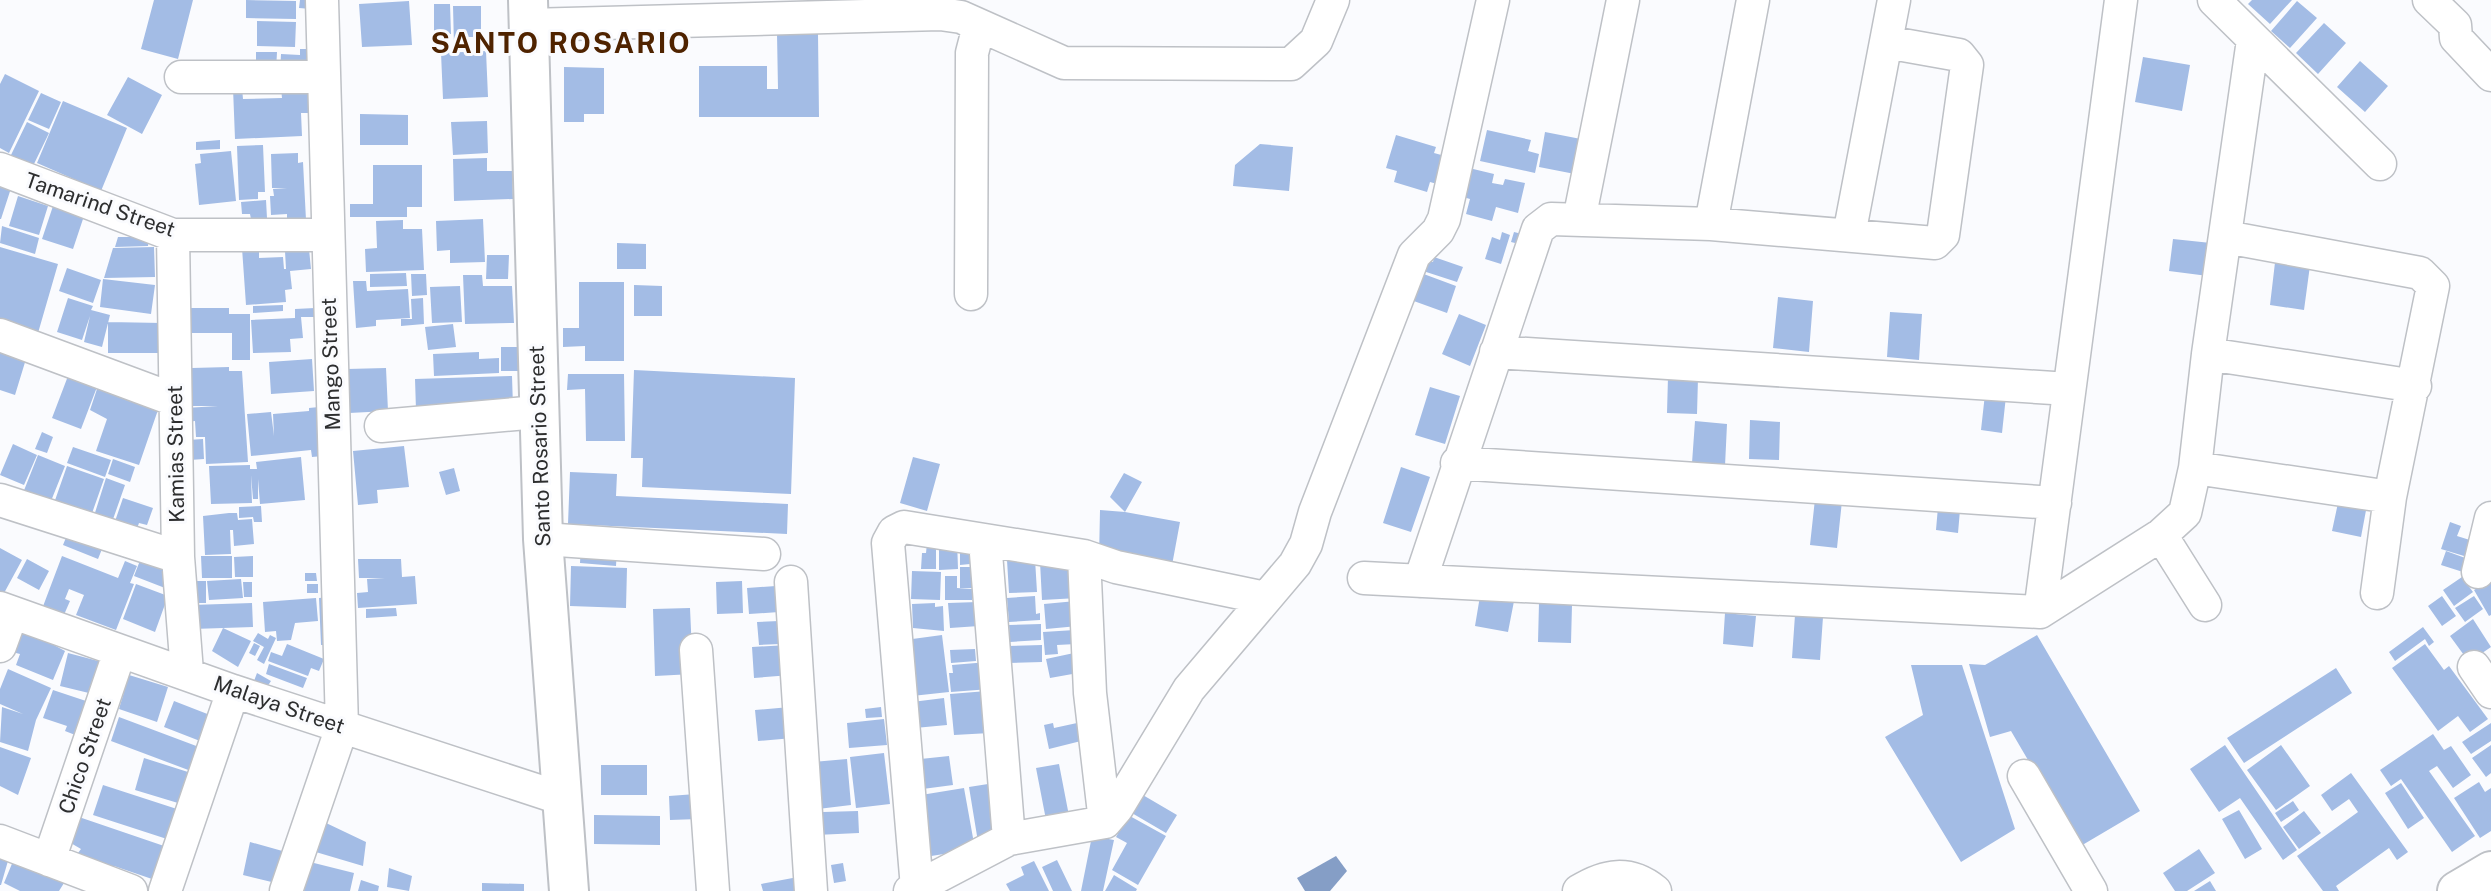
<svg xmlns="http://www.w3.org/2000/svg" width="2491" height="891" font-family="'Public Sans',sans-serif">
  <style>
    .water { fill: #859ec6 }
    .building { fill: #a3bce5 }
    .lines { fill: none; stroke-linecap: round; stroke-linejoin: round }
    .minor-casing { stroke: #bec1c6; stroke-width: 35 }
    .major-casing { stroke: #bec1c6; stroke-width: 42 }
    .highway-casing { stroke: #bec1c6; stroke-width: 42 }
    .minor { stroke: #fff; stroke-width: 32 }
    .major { stroke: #fff; stroke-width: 38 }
    .highway { stroke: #fff; stroke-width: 38 }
    .labels { text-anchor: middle; stroke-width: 6; stroke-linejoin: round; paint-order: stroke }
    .street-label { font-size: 21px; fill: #2d2e2f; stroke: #fafbfe }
    .district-label { font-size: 28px; font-weight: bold; letter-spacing: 2px; fill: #4f2300; stroke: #fafbfe }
  </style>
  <rect width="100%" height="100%" fill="#fafbfe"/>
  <!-- water -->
  <path class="water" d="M1336 856 1347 871 1330 891H1305L1297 878Z"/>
  <!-- building -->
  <path class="building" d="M154 0H193L178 59 141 49Z
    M246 0 296 1V19L246 18Z
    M300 0H312L311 9 299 8Z
    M2252 0H2292L2270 24 2248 4Z
    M409 1 412 45 362 47 359 4Z
    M2297 1 2317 18 2290 48 2271 31Z
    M434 4H450L451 34H434Z
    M453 6H481V37H467V46H454Z
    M257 21 296 22 295 47 257 46Z
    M2324 23 2346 43 2318 74 2296 53Z
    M777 34H818L819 117H699V66H767V89H778Z
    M300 49H313L312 75 280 73 281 54 300 55Z
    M486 51 488 97 443 99 441 53Z
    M256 52H277L276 71H256Z
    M2143 57 2190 65 2182 111 2135 102Z
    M2360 61 2388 86 2365 112 2337 87Z
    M564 67 604 68V114H584V122H564Z
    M5 74 39 91 9 153 0 148V84Z
    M128 77 162 95 142 134 107 115Z
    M314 86 316 113H301L302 136 235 139 233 88H242L243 99 282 98 281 88Z
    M41 93 61 102 49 129 28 120Z
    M63 101 127 128 101 191 37 163Z
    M360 114 408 115V145H360Z
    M487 121 488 153 453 155 451 122Z
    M27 122 49 133 33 166 11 155Z
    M1487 130 1531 140 1528 151 1539 154 1535 173 1480 161Z
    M1545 132 1586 140 1580 175 1539 167Z
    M1396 135 1436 147 1434 153 1445 156 1437 184 1430 182 1427 192 1394 182 1397 171 1386 168Z
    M220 140V149L196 150V142Z
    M1260 144 1293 147 1289 191 1233 186 1235 165Z
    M263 145 265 192H258V199L239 200 237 146Z
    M231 151 236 201 199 205 195 164 201 163 200 154Z
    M298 153V163L303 162 306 220 287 221V214L271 215 270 196H274L273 189 287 188H272L271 154Z
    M487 158V171H512L513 199 454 201 453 159Z
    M373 165H422V207H407V217H350V204H373Z
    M1469 168 1494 174 1492 183 1503 185 1505 179 1525 183 1518 213 1496 207 1492 221 1466 214 1470 199 1463 197Z
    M0 174 14 179 1 219H0Z
    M18 196 48 206 39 235 9 226Z
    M266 200 267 218 251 219 250 214H242L241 202Z
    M54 203 85 213 73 249 42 239Z
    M483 219 485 262 450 263V250L437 251 436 221Z
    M403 220V229H422L424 270 366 272 365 249 377 248 376 221Z
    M2 226 39 238 35 254 0 243Z
    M1502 232 1510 235 1501 264 1485 259 1492 237 1500 240Z
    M1514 232 1526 235 1523 245 1511 242Z
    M118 237H149L148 246 115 247Z
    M2173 239 2211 243 2208 276 2169 271Z
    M617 243 646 244V269H617Z
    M0 247 58 264 38 333 0 322Z
    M154 247 155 277 104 278 113 248Z
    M259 247V258L283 257 284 269H286L285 251 309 249 311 269 290 271 292 289 285 290 286 302 246 305 242 248Z
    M2276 254 2311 258 2304 310 2270 305Z
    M487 255H509L508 279H486Z
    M1434 257 1463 267 1457 282 1420 270 1424 259 1433 262Z
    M67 268 101 280 93 303 59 291Z
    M406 273 407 286 370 287V274Z
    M1421 273 1456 286 1447 313 1411 300Z
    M411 274H426L427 295 412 296Z
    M463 275H482L483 286H512L514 323 465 324Z
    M103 279 155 285 151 314 100 307Z
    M353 281H366L367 291 408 289 410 318 376 320V326L356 328Z
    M579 282H624V361H585V346L563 347V328H579Z
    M634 285 662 286V316H634Z
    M460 286 462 322 432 323 430 287Z
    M1778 297 1813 301 1809 352 1773 348Z
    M68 298 93 306 91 310 110 315 102 347 84 342 90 316 82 340 57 332Z
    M423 298 424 324 401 326V319H412L411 299Z
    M283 305V311L253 313V306Z
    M190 308H229V314H250V360H232V333H190Z
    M315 308V317H301L303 338 290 339 291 352 253 353 251 320 295 318V309Z
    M1890 312 1922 314 1919 360 1887 357Z
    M1459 314 1486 325 1470 366 1442 354Z
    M108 322 162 323 163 353H108Z
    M453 324 456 347 428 350 425 327Z
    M501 347H521V371H501Z
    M0 351 26 359 15 395 0 390Z
    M479 352V359L499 358V373L434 376 433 354Z
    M312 359 314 391 271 394 269 362Z
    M229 367V371H242L248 462 206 464 205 437H196L195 421 186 422 185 408 218 406H192V368Z
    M386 368 388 411 349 413 347 369Z
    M634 370 795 378 791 494 642 487 643 458H631Z
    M568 374H624L625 441H586L585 389 567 390Z
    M68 376 97 387 81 429 52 418Z
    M512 376 513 407 416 410 415 379Z
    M1668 377 1698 378 1697 414 1667 413Z
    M98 386 159 407 139 465 96 451 107 419 90 410Z
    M1430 387 1460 396 1445 444 1415 435Z
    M1985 394 2006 396 2002 433 1981 430Z
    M319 407 323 456 312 457 311 450 251 456 247 414 271 412 274 436 273 414 309 411V408Z
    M1750 420 1780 422 1779 460 1749 459Z
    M1695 421 1727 424 1725 466 1692 463Z
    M42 432 53 437 47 453 35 449Z
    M203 439 204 459 190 460 188 440Z
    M13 444 37 455 24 485 0 475Z
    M404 446 409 487 377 490 378 503 358 505 353 451Z
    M73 447 111 460 105 477 67 463Z
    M38 455 65 466 51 501 21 498Z
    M301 457 305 500 260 504 258 479V499H253L251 475 252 503 211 504 209 466 250 465V469H257L256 462Z
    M913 457 940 464 927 511 900 503Z
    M113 459 135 467 130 482 108 474Z
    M67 466 104 479 90 519 53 506Z
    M1401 467 1430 477 1411 532 1383 523Z
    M454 468 460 491 446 495 439 472Z
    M570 472 617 474 616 496 788 504 787 534 568 524Z
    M1124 473 1142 482 1125 512 1180 522 1170 576 1099 559 1100 510 1125 512 1110 497Z
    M106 478 125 485 111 525 93 519Z
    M123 498 153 508 147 525 139 523 135 534 113 527Z
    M1815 499 1842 501 1837 548 1810 545Z
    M2338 503 2367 505 2361 537 2332 531Z
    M261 506 262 522H254L253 517 239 518V507Z
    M1938 507 1960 510 1958 533 1936 530Z
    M229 513H237L238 520 252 519 254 544 234 546 233 530H230L231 554 205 555 203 516Z
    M2450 522 2461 526 2457 536 2473 541 2474 559 2441 549Z
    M69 530 104 544 98 559 63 545Z
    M939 540H957L958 569 939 570Z
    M960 542H970V564L960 565Z
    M927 543H936V569H921L922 553H926Z
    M581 544 617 547 616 566 580 563Z
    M0 548 22 560 3 595 0 593Z
    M2446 551 2468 559 2463 572 2441 565Z
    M62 556 118 578 125 561 137 566 130 583 134 584 116 630 76 615 84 595 69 589 65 599 70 601 63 617 42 609Z
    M201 556H232V578H202Z
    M253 556V577H235L234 557Z
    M141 558 172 571 165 588 134 576Z
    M27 559 49 571 39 590 17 578Z
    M358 559H401L402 577 415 576 417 604 358 608 357 593 368 592 367 579 385 578H359Z
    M1035 559 1037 592 1009 593 1007 560Z
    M1075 560 1078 598 1042 600 1040 562Z
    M571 566 627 568 626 608 570 606Z
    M960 567H979V588H960Z
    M912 571 941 572 940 600 911 599Z
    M305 573H316L317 581H305Z
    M945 576H957V588L972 589V600H945Z
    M2462 577 2473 592 2454 606 2443 590Z
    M241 579 243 598 209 600 207 581Z
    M2491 580V615L2489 616 2474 590Z
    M196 581H206V603H197Z
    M742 581 743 613 717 614 716 582Z
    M243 582H252V597H244Z
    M136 584 168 596 155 632 123 619Z
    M307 584H318V593H307Z
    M776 586 779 612 749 614 747 588Z
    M1481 590 1515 596 1508 632 1475 626Z
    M1035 596 1036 614 1040 613V620L1009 622 1007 598Z
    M2442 596 2456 616 2442 626 2428 606Z
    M2474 596 2483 609 2465 622 2455 608Z
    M329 597 332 645H321L319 598Z
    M316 598 318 621 295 623 291 640 277 641 276 631 265 632 263 602Z
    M1076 601 1078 626 1046 629 1044 604Z
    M978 602 979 626 950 628 948 603Z
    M252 603 253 627 193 629 192 605Z
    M935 603V607L943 606 944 631 913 628 912 604Z
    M1539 603 1572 605 1571 643 1538 642Z
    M396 608 397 616 366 618V609Z
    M690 608 693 674 655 676 653 609Z
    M1725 613 1756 616 1753 647 1723 644Z
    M1795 615 1823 617 1820 660 1792 658Z
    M2473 619 2491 647 2469 662 2450 636Z
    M779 621 780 644 759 645 757 622Z
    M1041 624V640L1010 642 1009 625Z
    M2423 627 2434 642 2429 646 2425 639 2395 661 2389 652Z
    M223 628 251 641 238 667 212 651Z
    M24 629 65 651 53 680 16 665 20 654 12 652Z
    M1075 630 1076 644 1057 645 1058 654 1045 655 1043 632Z
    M258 633 268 639 270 635 276 638 264 664 257 660 264 647 253 641Z
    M942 635 949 692 912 696 905 640Z
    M2037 635 2140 811 2079 847 2011 731 1990 737 1969 664 1985 665Z
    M254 643 260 646 255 656 249 653Z
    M287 644 324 659 319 671 311 668 308 676 268 661 271 652 282 656Z
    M2425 644 2444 670 2449 666 2488 719 2470 732 2458 716 2438 731 2392 668Z
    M788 645 791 675 754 678 752 647Z
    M1042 645V662L1007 663V646Z
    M975 649 976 661 951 663 950 650Z
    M68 653 102 662 93 694 60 686Z
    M1074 653 1078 673 1050 678 1046 659Z
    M988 662 990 689 951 692 949 673H953L952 665Z
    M269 664 307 678 303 688 266 674Z
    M1911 665H1962L2015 829 1961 862 1885 737 1923 715Z
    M2336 668 2352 693 2244 763 2227 738Z
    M8 669 51 688 36 720 28 751 0 742 2 707 23 714 0 704V689Z
    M257 673 271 681 267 687 254 681Z
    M129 675 168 687 157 722 119 709Z
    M53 690 86 701 83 708 97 713 88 740 65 731 67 726 43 718Z
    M987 691 990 733 954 735 950 694Z
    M944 698 947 725 915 728 912 702Z
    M174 701 210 715 200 741 164 727Z
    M790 707 793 738 758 741 755 710Z
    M881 707 882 717 866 718 865 709Z
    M119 717 199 747 191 771 111 741Z
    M884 719 887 745 849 748 847 723Z
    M1053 723 1054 728 1077 723 1081 741 1049 749 1044 725Z
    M2491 723V741L2471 754 2462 742Z
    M2433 734 2444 750 2451 746 2471 775 2453 788 2437 766 2429 771 2475 836 2452 852 2401 779 2391 786 2380 770Z
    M2225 745 2297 850 2283 860 2240 798 2219 812 2190 769Z
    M2281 745 2310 786 2276 810 2247 770Z
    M2491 745V773L2486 777 2472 758Z
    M0 747 31 758 18 795 0 786Z
    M884 753 890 804 856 808 850 757Z
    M949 756 953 785 915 790 911 760Z
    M144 758 188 772 178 803 135 790Z
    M847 759 851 805 818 809 813 762Z
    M1059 764 1070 821 1047 825 1036 768Z
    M601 765H647V795H601Z
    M2351 773 2408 852 2397 860 2389 848 2336 886 2339 891H2323L2297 856 2358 812 2349 799 2332 811 2321 795Z
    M2479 782 2485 792 2491 788V831L2480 838 2454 798Z
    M2401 783 2424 818 2408 829 2385 793Z
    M988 784 996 839 978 842 969 787Z
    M103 785 180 810 170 840 93 815Z
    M964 788 975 849 925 857 915 796Z
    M1136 791 1177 815 1166 833 1125 809Z
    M696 794 698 819 670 820 669 796Z
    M2293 801 2299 810 2281 822 2275 813Z
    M2239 810 2262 849 2245 859 2222 819Z
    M858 811 859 833 816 835 815 823 823 822V812Z
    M2304 811 2321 833 2299 849 2283 827Z
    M594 815 660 816V845L594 844Z
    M1128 815 1166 836 1138 885 1112 870 1127 843 1116 837Z
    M76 816 167 847 152 879 114 866 111 873 78 853 81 849 69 842Z
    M324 822 366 842 363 866 309 850Z
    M1092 836 1114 840 1103 891H1081Z
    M250 842 286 852 280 884 243 875Z
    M2199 849 2215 873 2187 891H2175L2163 873Z
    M0 850 10 854 1 885H0Z
    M16 854 64 883 59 891H20L4 883Z
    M1057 860 1072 891H1053L1042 867Z
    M1034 861 1049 891H1010L1006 884 1024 875 1021 867Z
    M310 862 354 873 350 891H304Z
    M843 863 846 881 834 883 831 865Z
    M389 868 412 876 409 891 387 887Z
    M1114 875 1137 889 1136 891H1105Z
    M798 877 801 891H763L761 884Z
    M361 880 379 886 378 891H358Z
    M2210 881 2216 891H2194Z
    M482 883 524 884V891H482Z"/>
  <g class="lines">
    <!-- minor casing -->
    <g class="minor-casing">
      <path id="minor" d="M2214 0 2380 164
        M2429 0 2455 25 2456 38 2491 75
        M528 25 940 14 961 17 1064 63 1291 64 1316 41 1333 0
        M181 77H322
        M0 169 173 235H328
        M1579 220 1623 0
        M1711 224 1753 0
        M173 235 178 557 187 672
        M1849 235 1894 0
        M2226 237 2420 273 2433 286 2390 497 2377 593
        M971 294 972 53 979 26
        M0 335 175 400
        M1496 352 2069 389
        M2208 354 2415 386
        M381 426 538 412
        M1457 463 2055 503
        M2195 468 2390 497
        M0 500 178 557
        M2161 535 2205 605
        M543 539 764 554
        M985 541 1009 839
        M1084 556 1090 693 1105 822
        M2478 572 2491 518
        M1364 578 2040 612 2161 535 2185 513 2195 468 2208 354 2253 40
        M1420 581 1538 229 1551 219 1711 224 1935 243 1943 235 1967 65 1959 55 1886 42
        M791 582 811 891
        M0 608 233 691 560 798
        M2040 612 2121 0
        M0 646 12 613
        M696 650 713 891
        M2474 667 2491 692
        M2024 776 2091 891
        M0 841 131 891
        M49 860 120 651
        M917 888 888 543 894 532 904 527 1084 556 1116 567 1265 598
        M165 891 233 691
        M286 891 342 727 322 0
        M910 891 1009 839 1105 822 1117 808 1189 689 1295 564 1306 544 1315 512 1414 255 1438 231 1444 219 1493 0
        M1579 891C1605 875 1629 870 1655 891"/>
    </g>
    <!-- major casing -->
    <g class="major-casing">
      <path id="major" d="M528 0 543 539 569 891"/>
    </g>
    <!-- highway casing -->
    <g class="highway-casing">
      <path id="highway" d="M2457 891 2491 871"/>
    </g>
    <!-- minor -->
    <use href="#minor" class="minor"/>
    <!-- major -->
    <use href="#major" class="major"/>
    <!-- highway -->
    <use href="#highway" class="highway"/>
  </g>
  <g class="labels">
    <!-- street labels -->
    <g class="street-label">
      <text transform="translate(100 205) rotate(19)" y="7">Tamarind Street</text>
      <text transform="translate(331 364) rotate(-92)" y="7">Mango Street</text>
      <text transform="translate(540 446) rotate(-92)" y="7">Santo Rosario Street</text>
      <text transform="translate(176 454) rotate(-91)" y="7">Kamias Street</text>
      <text transform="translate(279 705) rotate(19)" y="7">Malaya Street</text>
      <text transform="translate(85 756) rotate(-71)" y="7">Chico Street</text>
    </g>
    <!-- district labels -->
    <g class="district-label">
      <text x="561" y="53">SANTO ROSARIO</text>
    </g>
  </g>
</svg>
